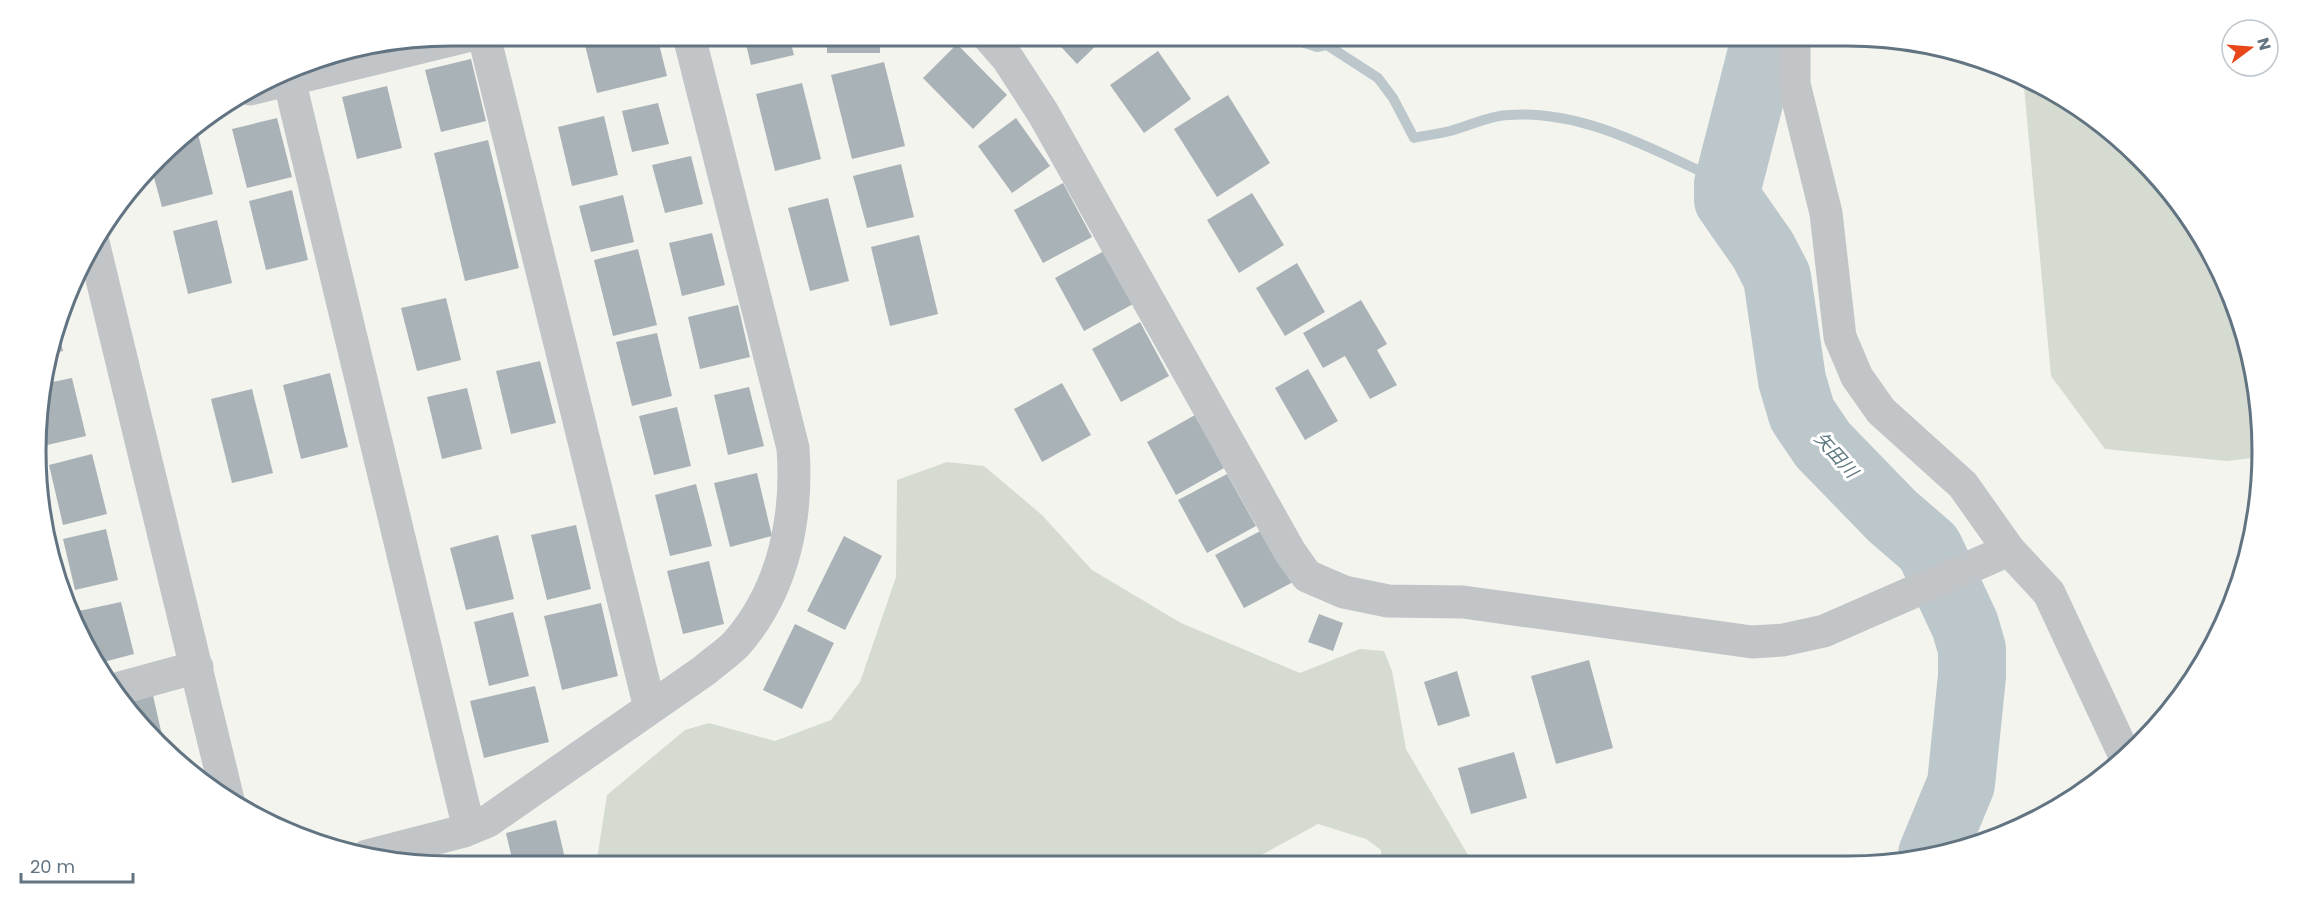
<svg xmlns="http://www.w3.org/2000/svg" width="2298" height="903" font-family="Poppins,'Noto Sans JP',sans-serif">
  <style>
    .green { fill: #d5dbd0 }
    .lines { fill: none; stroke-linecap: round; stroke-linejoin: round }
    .stream { stroke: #bcc7cc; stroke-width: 10 }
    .river { stroke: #bcc7cc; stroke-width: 68 }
    .building { fill: #a9b2b6 }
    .street { stroke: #c1c5c8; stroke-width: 33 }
    .labels { text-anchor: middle; stroke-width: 6; stroke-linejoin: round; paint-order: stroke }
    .water-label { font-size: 18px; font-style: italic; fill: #5d777f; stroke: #fff }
    .rim { fill: none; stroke: #627482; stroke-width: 3 }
  </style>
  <rect width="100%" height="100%" fill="#f4f4ef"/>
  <!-- green -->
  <path class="green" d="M2023 76C2038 82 2052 92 2066 101 2146 151 2208 228 2240 318 2256 362 2259 410 2260 457L2227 461 2105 449 2051 376Z
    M947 462 984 466 1042 515 1092 570 1181 623 1300 673 1360 649 1384 651 1392 671 1406 749 1468 855 1467 864 1381 865V850L1366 839 1318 824 1243 865 591 867 597 859 607 795 685 730 709 723 775 741 831 720 860 682 896 577 897 480Z"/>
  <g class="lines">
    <!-- stream -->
    <path class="stream" d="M1249 36 1254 41 1292 39 1317 47 1327 45 1378 78 1393 98 1414 138C1426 135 1439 134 1450 131 1469 126 1488 116 1508 115 1586 109 1659 153 1728 184"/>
    <!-- river -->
    <path class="river" d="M1766 36 1728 184V200L1763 250 1777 277 1792 380 1802 414 1823 445 1892 516 1929 548 1965 625 1972 649V676L1961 784 1932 854"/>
  </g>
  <!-- building -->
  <path class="building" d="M622 36H657L667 76 597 93 585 45Z
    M744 36H789L794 55 751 65Z
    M827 36H880V53H827Z
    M1051 36H1106L1077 64Z
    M957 44 1007 95 973 129 923 78Z
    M1158 51 1191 99 1144 133 1110 85Z
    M471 59 486 121 441 132 425 70Z
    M884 62 905 146 852 159 831 75Z
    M802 83 821 159 775 171 756 94Z
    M387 86 402 148 357 159 342 97Z
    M1228 95 1270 163 1217 197 1174 129Z
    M658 103 669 144 632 152 622 111Z
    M604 116 618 175 572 186 558 127Z
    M277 118 292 177 247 188 232 129Z
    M1016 118 1050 166 1012 193 978 146Z
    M196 126 213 194 162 207 152 170 178 139Z
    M488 140 519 268 465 281 434 153Z
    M691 156 703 204 665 213 652 165Z
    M901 164 914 217 867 228 853 176Z
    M1063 183 1092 237 1043 263 1014 210Z
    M292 190 308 260 266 270 249 201Z
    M1252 193 1284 245 1239 273 1207 220Z
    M623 195 634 242 591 252 579 206Z
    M828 198 849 281 810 291 788 208Z
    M217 220 232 283 188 294 173 231Z
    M712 233 725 285 682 296 669 243Z
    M919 235 938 314 890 326 871 247Z
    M638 249 657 325 613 336 594 260Z
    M1104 251 1133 304 1084 331 1055 278Z
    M1297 263 1325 312 1285 336 1256 288Z
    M446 298 461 360 417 371 401 308Z
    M1361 300 1387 344 1377 350 1397 385 1370 399 1345 356 1323 368 1303 333Z
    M738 305 750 357 700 369 688 317Z
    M1140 322 1169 376 1121 402 1092 349Z
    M57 323 63 351 50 354Z
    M657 333 672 396 632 406 616 342Z
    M540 361 556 423 511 434 496 371Z
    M1308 369 1338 421 1305 440 1275 388Z
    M330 373 348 447 301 459 283 385Z
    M72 378 86 436 43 446 40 397 43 384Z
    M1062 383 1091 435 1042 462 1014 409Z
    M749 387 764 446 728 455 714 395Z
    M467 388 482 449 442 459 427 397Z
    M252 389 273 473 232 483 211 399Z
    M677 407 691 466 654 475 639 416Z
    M1195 415 1224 468 1176 495 1147 442Z
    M92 454 107 514 63 525 49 465Z
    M757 473 772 536 730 547 714 483Z
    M1227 474 1256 526 1207 553 1178 500Z
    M696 484 712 546 670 556 655 495Z
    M576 525 591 589 547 600 531 535Z
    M106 529 118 580 75 590 63 539Z
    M1264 529 1293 582 1244 608 1215 555Z
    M498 535 514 599 466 610 450 548Z
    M844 536 882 556 845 630 807 611Z
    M709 561 724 624 683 634 667 571Z
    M121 602 134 654 96 664 79 632 74 612Z
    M601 603 618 676 562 690 544 616Z
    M513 612 529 676 489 686 474 622Z
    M1319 614 1343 623 1333 651 1308 642Z
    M795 624 834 643 802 709 763 690Z
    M1589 660 1613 748 1556 764 1531 676Z
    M1457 671 1470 716 1438 726 1424 682Z
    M535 686 549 742 484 758 470 701Z
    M152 691 164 744 121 698Z
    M1514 752 1527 798 1471 814 1458 768Z
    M556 820 567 867H514L506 833Z"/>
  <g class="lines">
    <!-- street -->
    <path class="street" d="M484 36 650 708
      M988 36 1008 59 1043 113 1290 552 1307 576 1344 592 1388 601 1463 602 1752 642 1783 640 1824 631 2009 550
      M1794 36V84L1826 213 1840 337 1857 377 1881 411 1963 485 2009 550 2049 593 2126 758
      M289 79 469 829
      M250 89 467 36
      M93 242 228 800
      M113 690 197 667
      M367 856 464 831 488 821 705 670C715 661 728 653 737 643 784 589 798 517 793 448L689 36"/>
  </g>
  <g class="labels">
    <!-- water labels -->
    <g class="water-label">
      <text transform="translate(1836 455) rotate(48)" y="6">矢田川</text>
    </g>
  </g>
  <!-- crop -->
  <path d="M0 0H2298V903H0ZM451 46H1847A405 405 0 0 1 2252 451V451A405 405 0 0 1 1847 856H451A405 405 0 0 1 46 451V451A405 405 0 0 1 451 46Z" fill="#fff" fill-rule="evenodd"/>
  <path class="rim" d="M451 46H1847A405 405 0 0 1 2252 451V451A405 405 0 0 1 1847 856H451A405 405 0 0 1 46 451V451A405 405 0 0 1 451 46Z"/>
  <!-- north arrow -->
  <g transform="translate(2250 48) rotate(74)"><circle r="28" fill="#ffffff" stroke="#c0c7cd" stroke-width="1.5"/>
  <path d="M0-4.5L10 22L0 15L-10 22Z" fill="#e9461a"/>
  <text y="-9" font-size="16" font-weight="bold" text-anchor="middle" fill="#627482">N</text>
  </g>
  <!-- scale -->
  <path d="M21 873v9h112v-9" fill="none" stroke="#627482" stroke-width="3"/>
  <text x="30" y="873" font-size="18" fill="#627482" stroke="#ffffff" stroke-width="4.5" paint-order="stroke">20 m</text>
</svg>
